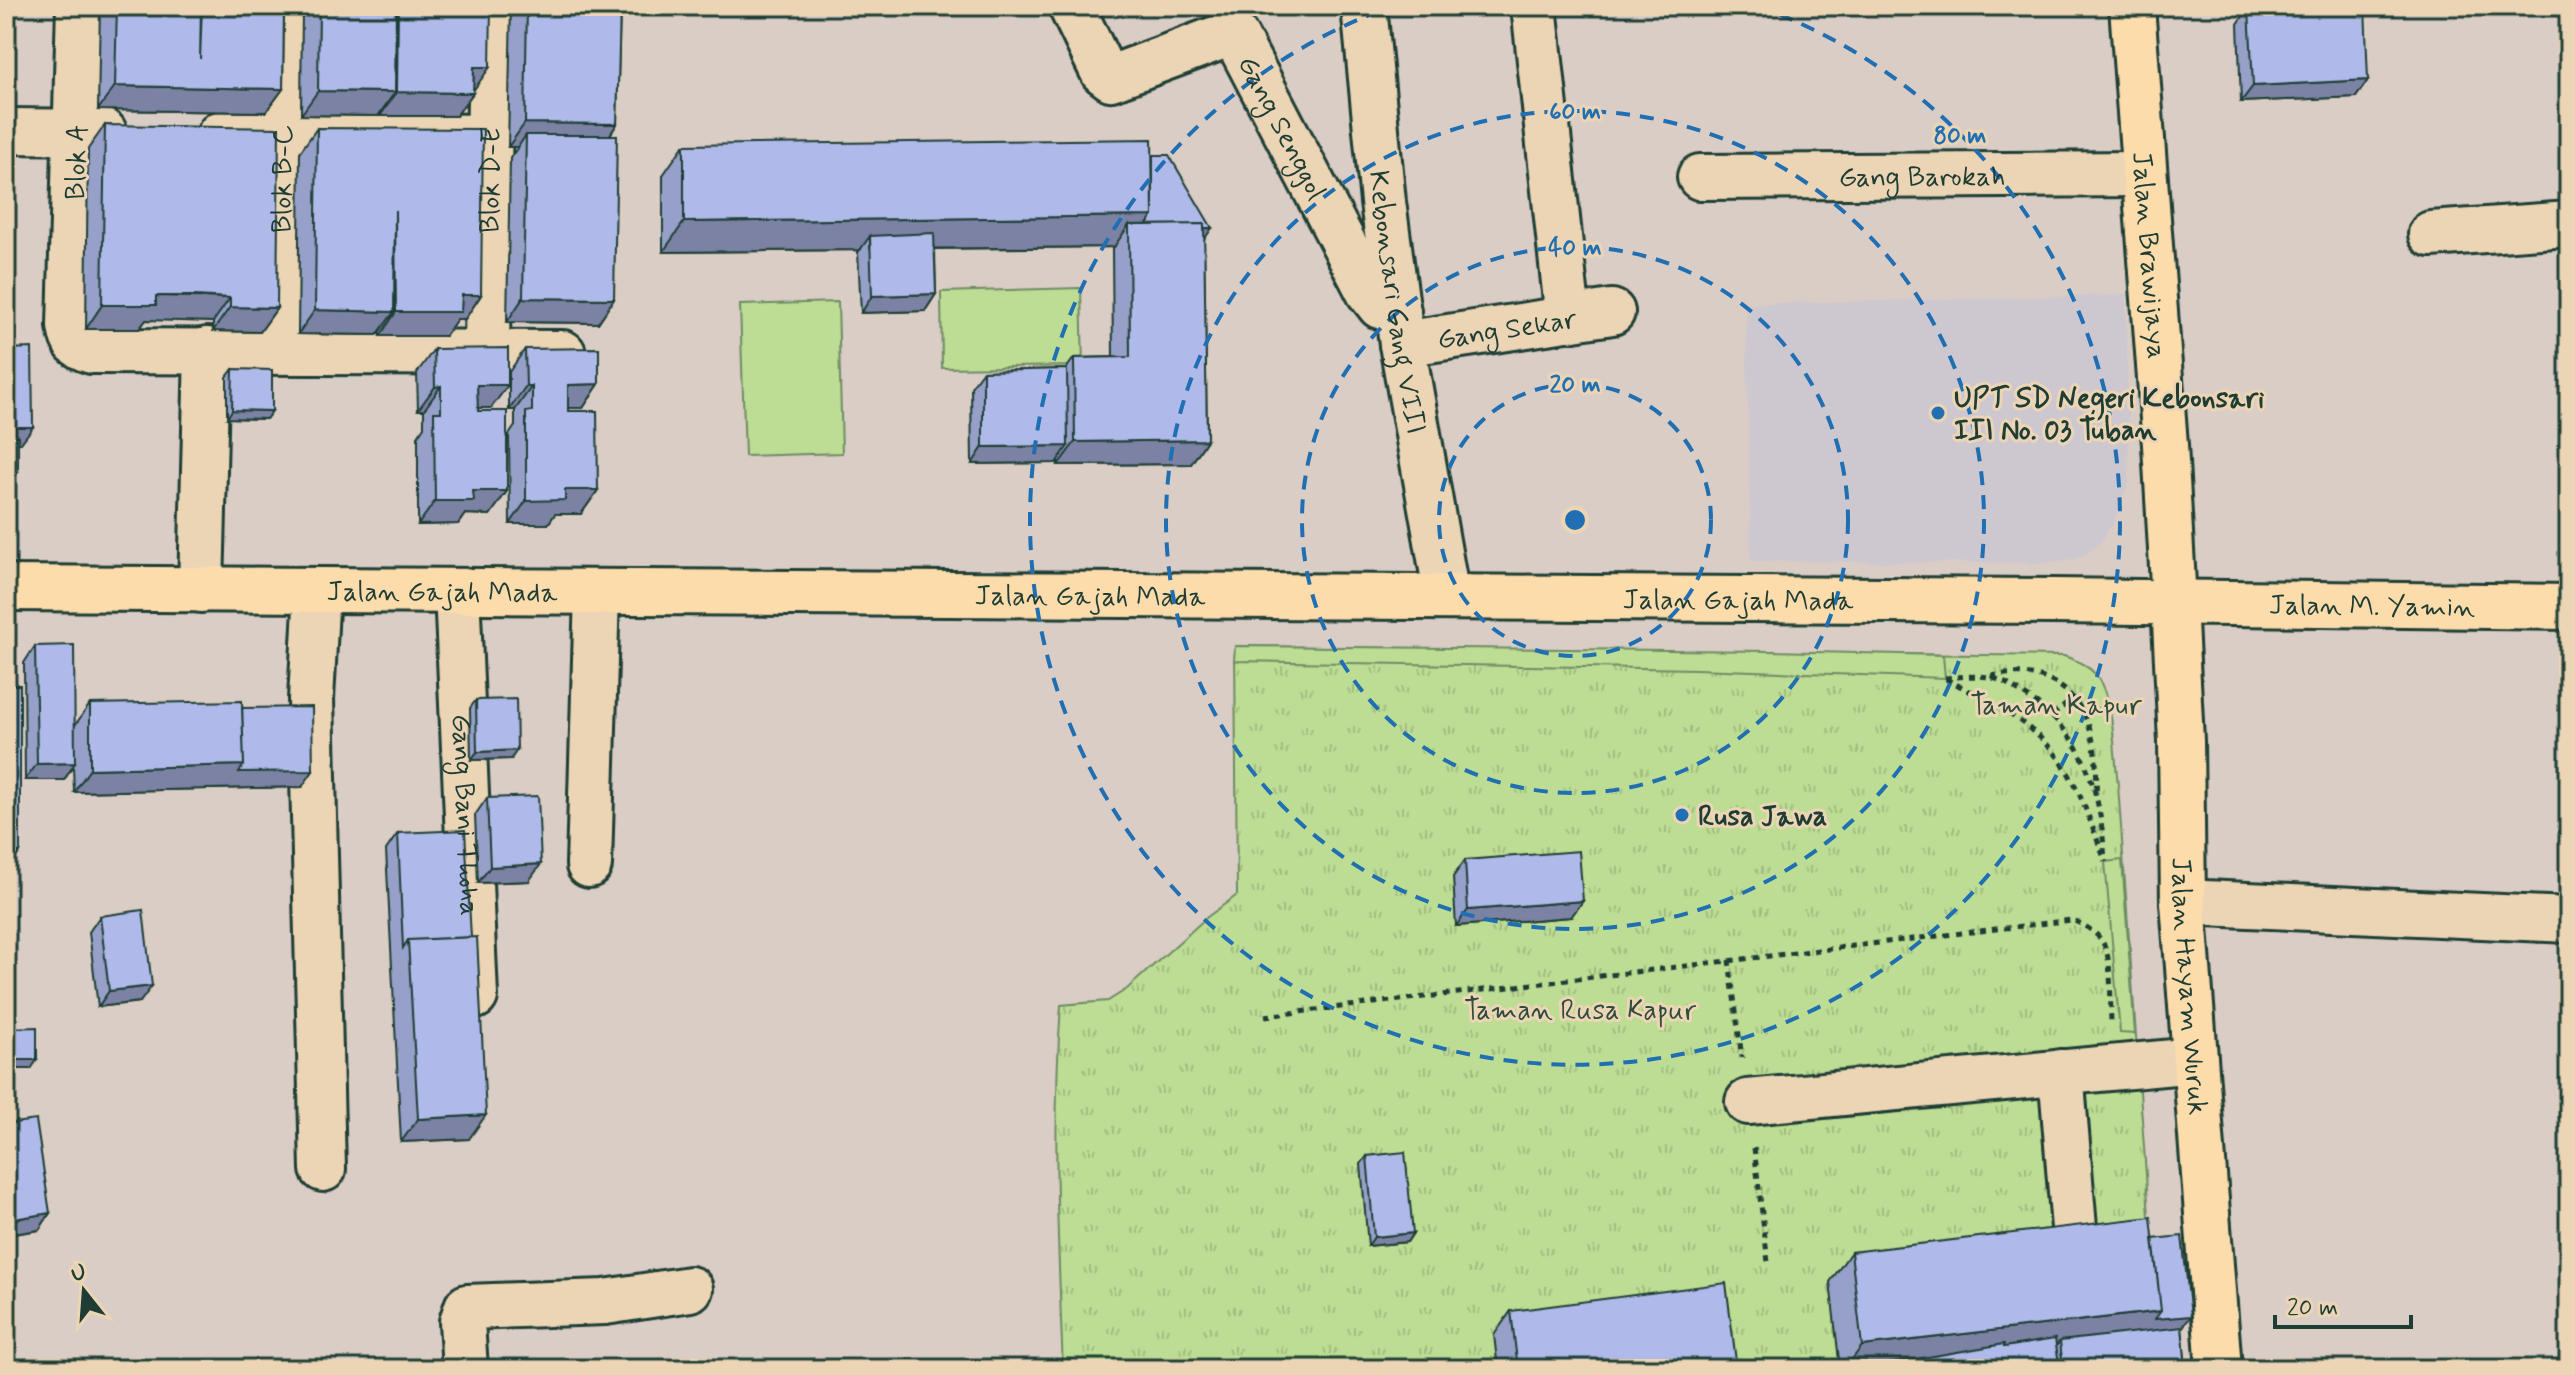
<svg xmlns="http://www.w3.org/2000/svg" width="2575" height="1375" font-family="Mynerve,sans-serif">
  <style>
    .built { fill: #cdc7d0 }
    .park { fill: url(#park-tufts); stroke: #6e8c64; stroke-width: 2 }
    .garden { fill: #bddc94; stroke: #6e8c64; stroke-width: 2 }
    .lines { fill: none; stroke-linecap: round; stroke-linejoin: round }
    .minor-casing { stroke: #1f3d34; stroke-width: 50 }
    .major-casing { stroke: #1f3d34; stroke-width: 50 }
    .highway-casing { stroke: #1f3d34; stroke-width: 50 }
    .path { stroke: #1f3d34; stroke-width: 5; stroke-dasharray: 6 6; stroke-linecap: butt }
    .minor { stroke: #ecd5b5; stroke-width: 44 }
    .major { stroke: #fddcac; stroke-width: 44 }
    .highway { stroke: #fddcac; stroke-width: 44 }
    .wall { fill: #97a0c9; stroke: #1f3d34; stroke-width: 2 }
    .shaded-wall { fill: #7b82a4; stroke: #1f3d34; stroke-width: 2 }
    .building { fill: #b0baea; stroke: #1f3d34; stroke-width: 2 }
    .ring { fill: none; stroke: #1f6fb2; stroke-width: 4; stroke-dasharray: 14 10 }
    .poi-dot { fill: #1f6fb2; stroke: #ecd5b5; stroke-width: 3 }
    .labels { text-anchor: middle; stroke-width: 6; stroke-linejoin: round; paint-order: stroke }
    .street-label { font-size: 28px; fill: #1f3d34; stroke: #ecd5b5 }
    .poi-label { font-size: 28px; font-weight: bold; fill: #1f3d34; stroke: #ecd5b5; text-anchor: start }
    .park-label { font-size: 28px; fill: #2f4d3e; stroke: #ecd5b5 }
    .centre { fill: #1f6fb2; stroke: #ecd5b5; stroke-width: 4 }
    .ring-label { font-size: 24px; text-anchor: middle; font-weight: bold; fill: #1f6fb2; stroke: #ecd5b5; stroke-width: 6; stroke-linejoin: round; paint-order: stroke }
  </style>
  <defs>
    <pattern id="park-tufts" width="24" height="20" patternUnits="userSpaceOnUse" patternTransform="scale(2)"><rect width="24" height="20" fill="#bddc94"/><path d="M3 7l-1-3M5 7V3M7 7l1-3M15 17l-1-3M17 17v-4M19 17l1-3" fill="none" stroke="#a2be80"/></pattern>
  </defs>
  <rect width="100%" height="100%" fill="#dacdc5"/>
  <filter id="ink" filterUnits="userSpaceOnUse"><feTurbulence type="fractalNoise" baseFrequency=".0125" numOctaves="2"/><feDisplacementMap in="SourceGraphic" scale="16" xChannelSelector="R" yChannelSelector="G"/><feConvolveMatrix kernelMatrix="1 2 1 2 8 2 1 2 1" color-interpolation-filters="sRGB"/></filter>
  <g filter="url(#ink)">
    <!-- built -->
    <path class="built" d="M2126 295 2129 480 2114 523 2098 545 2087 553 2074 559 2041 563 1751 561 1746 304Z"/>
    <!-- park -->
    <path class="park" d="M1235 646 2064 656C2076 660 2088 665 2096 675 2115 700 2114 754 2118 785L2158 1342 1919 1369H1063C1058 1247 1052 1127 1061 1005L1108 1001 1127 989 1206 918 1237 895Z"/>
    <!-- garden -->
    <path class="garden" d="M1081 288 1083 366 942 368 941 292Z
      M838 302 842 453 745 456 740 305Z
      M1235 646 1771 651 1943 655 1945 678 1696 669 1234 661Z
      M2122 860 2135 1034 2120 1033 2105 862Z"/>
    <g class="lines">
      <!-- minor casing -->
      <g class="minor-casing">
        <g id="minor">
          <path d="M79 6 70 326C72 342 77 347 92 351L563 353"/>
          <path id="s1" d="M1071 6 1103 72 1111 78 1221 37 1231 35 1236 37 1369 292 1380 306 1398 311"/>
          <path id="s2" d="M1364 6 1383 202 1402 344 1447 597"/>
          <path d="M1534 6 1568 319"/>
          <path d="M6 131 104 132"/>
          <path d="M220 134 489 137"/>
          <path id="s3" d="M1700 177 2144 174"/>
          <path d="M2431 234 2569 224"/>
          <path id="s4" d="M1402 344 1612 312"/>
          <path id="s5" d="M279 351 283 6"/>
          <path id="s6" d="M487 352 491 6"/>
          <path d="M201 590 207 350"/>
          <path d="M317 590 311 699 323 1169"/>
          <path id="s7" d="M457 591 475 996"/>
          <path d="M589 865 597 592"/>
          <path d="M2183 902 2569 920"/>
          <path d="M2061 1072 2074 1228"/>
          <path d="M1748 1102 2195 1060"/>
          <path d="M465 1369 462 1322 467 1307 605 1302 690 1289"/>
        </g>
      </g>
      <!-- major casing -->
      <g class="major-casing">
        <g id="major">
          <path id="s8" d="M2132 6 2165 445 2174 602 2181 741 2183 902 2219 1369"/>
        </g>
      </g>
      <!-- highway casing -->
      <g class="highway-casing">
        <g id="highway">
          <path id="s9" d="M6 588 2052 601 2569 607"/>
        </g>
      </g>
      <!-- path -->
      <path class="path" d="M1991 676C2073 661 2101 721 2096 793
        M1945 678C1959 677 1974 675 1988 677 2001 679 2011 686 2021 693 2085 731 2101 791 2105 862
        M1946 679C1987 700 2035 723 2062 763 2081 791 2091 824 2103 855
        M2053 715 2074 698
        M1729 960 1742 1058
        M1265 1016 2072 920C2083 924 2097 932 2103 943 2113 960 2110 1004 2111 1025
        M1754 1148 1768 1262"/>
      <!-- minor -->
      <use href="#minor" class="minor"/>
      <!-- major -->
      <use href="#major" class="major"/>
      <!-- highway -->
      <use href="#highway" class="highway"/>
    </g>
    <!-- wall -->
    <path class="wall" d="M100 6H284L283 89 266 112 98 110Z
      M302 6H491L473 93 456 116H380V113L378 116 301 115Z
      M511 6H620L617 124 610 135 614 299 598 323 507 322 510 158 518 147H508Z
      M2249 7 2368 80 2356 97 2241 102 2238 24Z
      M105 125 277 308 260 332 213 331V322L177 320H146L139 329H86L88 149Z
      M317 128 481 295 465 319H457L445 336H380L379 332 377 335 298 334 300 152Z
      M684 145 1153 155 1204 239 1207 440 1191 464 1058 465V461L1056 463 972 464 971 387 983 371 1066 369 1074 358 1113 357 1112 249 1114 247 935 249 936 294 925 311 861 313 858 252 860 250 663 252V175Z
      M434 349 491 408H478V411L507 491 490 515 465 514 458 524 418 525V436L424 427V410H418L417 373Z
      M525 349 599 384 583 408H568V411L598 490 581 514H555L548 524H510L509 435 515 426V410H509V372Z
      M233 369 272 411 266 419 227 418V377Z
      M35 646 75 725 90 704 242 708 302 787 74 792 73 766 64 780H25L24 663Z
      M476 700 511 759 471 760 470 708Z
      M487 798 529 881 478 883 475 815Z
      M398 833 471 937 469 1139 401 1142 386 850Z
      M1465 860 1571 917 1456 926 1453 877Z
      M100 916 140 1002 98 1007 89 932Z
      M6 1124 50 1213 39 1230 6 1235Z
      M1367 1156 1413 1233 1407 1242 1368 1246 1361 1164Z
      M2153 1239 2182 1328 2186 1369H1840L1830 1282 1851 1252Z
      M1511 1311 1737 1369H1498L1494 1335Z"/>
    <!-- shaded-wall -->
    <path class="shaded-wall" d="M474 67H490L473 91Z
      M2368 80 2356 97 2241 102 2253 86Z
      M115 86 283 89 266 112 98 110Z
      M318 91 395 92 378 116 301 115Z
      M397 92 473 93 456 116H380Z
      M525 123 617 124 601 148 526 135 518 147H508Z
      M1153 216 1132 246 1129 225 1114 247 870 249V236L860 250 663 252 684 222Z
      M1212 228 1201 244 1145 230Z
      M936 294 925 311 861 313 872 296Z
      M462 295H481L465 319H457L445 336H380L396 312Z
      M156 296 230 298 213 322 146 320 139 329H86L102 305Z
      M523 298 614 299 598 323 507 322Z
      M230 307 277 308 260 332 213 331Z
      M315 310 394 312 377 335 298 334Z
      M599 384 583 408H551L568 385Z
      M477 385H508L491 408H461Z
      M441 386 424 410H418L435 387Z
      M526 386H532L515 410H509Z
      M232 410 272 411 266 419 227 418Z
      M6 427H33L21 443 6 444Z
      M1207 440 1191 464 1058 465 1075 442Z
      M1068 446 1056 463 972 464 983 447Z
      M18 472 12 481H6V473Z
      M565 490H598L581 514H555L548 524H510L526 501Z
      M473 491H507L490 515 465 514 458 524 418 525 435 501Z
      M517 750 511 759 471 760 477 752Z
      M75 763 64 780H25L37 764Z
      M244 765 313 771 302 787 74 792 90 769Z
      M6 852H20L8 868H6Z
      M541 864 529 881 478 883 490 867Z
      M1583 901 1571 917 1456 926 1468 910Z
      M152 986 140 1002 98 1007 109 991Z
      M6 1060H37L31 1069H6Z
      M486 1115 469 1139 401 1142 418 1119Z
      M50 1213 39 1230 6 1235V1230L14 1219Z
      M1413 1233 1407 1242 1368 1246 1374 1237Z
      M2161 1311 2191 1316 2179 1332 2060 1341 2053 1351 1845 1369 1862 1346Z"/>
    <!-- building -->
    <path class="building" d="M117 6H201L200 59 202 6H284L283 89 115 86Z
      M319 6H396L395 92 318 91Z
      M398 6H491L490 67H474L473 93 397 92Z
      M527 6H620L617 124 525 123Z
      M2275 6H2365L2368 80 2253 86 2249 7Z
      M105 125 279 128 277 308 230 307V298L194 296H156V305H102Z
      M317 128 483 129 481 295H462L461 312H396L395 210 394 312 315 310Z
      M526 135H617L614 299 523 298Z
      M1152 139 1153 216 684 222V145Z
      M1153 155H1169L1212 228H1204V224L1147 225 1153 216Z
      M1204 224 1207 440 1075 442 1074 358 1130 357 1129 225Z
      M934 233 936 294 872 296 870 236Z
      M32 348 33 427H6V349Z
      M508 348V385H477L478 411H507V491H473L474 501H435L434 412H441V386L435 387 434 349Z
      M599 348V384L568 385V411H597L598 490H565V500L526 501V412L532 411V386H526L525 349Z
      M233 369 272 370V411L232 410Z
      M1067 369 1068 446 983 447V371Z
      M18 436V472L6 473V437Z
      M74 645 75 763 37 764 35 646Z
      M6 685H20V852H6Z
      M516 699 517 750 477 752 476 700Z
      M242 701 244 765 90 769V704Z
      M312 707 313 771 239 772 244 765 242 708Z
      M538 796 541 864 490 867 487 798Z
      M465 830 471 937 408 940 403 948 398 833Z
      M1579 851 1583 901 1468 910 1465 860Z
      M143 910 152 986 109 991 100 916Z
      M477 937 486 1115 418 1119 408 940Z
      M37 1027V1060H6V1028Z
      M36 1120 50 1213 14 1219 6 1165V1124Z
      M1405 1152 1413 1233 1374 1237 1367 1156Z
      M2151 1217 2161 1311 1862 1346 1851 1252Z
      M2182 1236 2191 1316 2155 1319 2161 1311 2153 1239Z
      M1726 1283 1737 1369H1518L1511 1311Z
      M2182 1327 2186 1369H2063L2060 1341Z
      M2055 1339 2060 1369H1841L1887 1364 2004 1344V1347Z
      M1829 1367V1369H1809Z"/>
  </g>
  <!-- distance rings -->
  <g class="ring">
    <circle cx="1575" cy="520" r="136"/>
    <circle cx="1575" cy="520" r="273"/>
    <circle cx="1575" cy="520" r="409"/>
    <path d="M1757 6A545 545 0 1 1 1393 6"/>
  </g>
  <!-- markers -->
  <g class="poi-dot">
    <circle cx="1938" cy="413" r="8"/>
    <circle cx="1682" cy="815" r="8"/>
  </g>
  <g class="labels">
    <!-- street labels -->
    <g class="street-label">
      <text dy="10" stroke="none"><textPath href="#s1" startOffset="318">Gang Senggol</textPath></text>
      <text transform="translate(75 162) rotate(-88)" y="10">Blok A</text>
      <text dy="10" stroke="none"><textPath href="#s3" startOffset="222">Gang Barokah</textPath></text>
      <text dy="10" stroke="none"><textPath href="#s5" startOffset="172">Blok B-C</textPath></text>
      <text dy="10" stroke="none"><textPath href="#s6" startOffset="172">Blok D-E</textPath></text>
      <text dy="10" stroke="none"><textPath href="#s8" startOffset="250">Jalan Brawijaya</textPath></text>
      <text dy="10" stroke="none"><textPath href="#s2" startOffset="298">Kebonsari Gang VIII</textPath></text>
      <text dy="10" stroke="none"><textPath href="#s4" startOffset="106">Gang Sekar</textPath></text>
      <text dy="10" stroke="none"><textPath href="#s9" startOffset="436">Jalan Gajah Mada</textPath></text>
      <text dy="10" stroke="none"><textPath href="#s9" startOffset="1084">Jalan Gajah Mada</textPath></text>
      <text dy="10" stroke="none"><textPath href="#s9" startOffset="1732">Jalan Gajah Mada</textPath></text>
      <text dy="10" stroke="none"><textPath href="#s9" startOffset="2366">Jalan M. Yamin</textPath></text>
      <text dy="10" stroke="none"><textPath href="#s7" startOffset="224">Gang Bani Thoha</textPath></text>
      <text dy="10" stroke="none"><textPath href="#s8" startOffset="982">Jalan Hayam Wuruk</textPath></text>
    </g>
    <!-- poi labels -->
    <g class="poi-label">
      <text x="1954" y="407">UPT SD Negeri Kebonsari<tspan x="1954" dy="32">III No. 03 Tuban</tspan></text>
      <text x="1698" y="825">Rusa Jawa</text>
    </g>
    <!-- park labels -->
    <g class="park-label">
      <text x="2056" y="714">Taman Kapur</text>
      <text x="1580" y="1019">Taman Rusa Kapur</text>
    </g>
  </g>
  <circle cx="1575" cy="520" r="12" class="centre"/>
  <g class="ring-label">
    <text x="1575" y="119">60 m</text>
    <text x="1960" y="143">80 m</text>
    <text x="1575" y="255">40 m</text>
    <text x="1575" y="392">20 m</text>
  </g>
  <!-- margin -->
  <rect width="2575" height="1375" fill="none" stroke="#ecd5b5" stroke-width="32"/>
  <rect x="16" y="16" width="2543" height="1343" fill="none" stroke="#1f3d34" stroke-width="3" filter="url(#ink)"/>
  <!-- north arrow -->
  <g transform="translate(84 1291) rotate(343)" stroke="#ecd5b5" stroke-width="6" paint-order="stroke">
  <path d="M0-6L14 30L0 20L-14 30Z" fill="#1f3d34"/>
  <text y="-12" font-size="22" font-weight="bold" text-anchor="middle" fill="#1f3d34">U</text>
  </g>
  <!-- scale -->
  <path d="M2275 1315v12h136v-12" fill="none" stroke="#1f3d34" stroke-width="4"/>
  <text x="2287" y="1315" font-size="24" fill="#1f3d34" stroke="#ecd5b5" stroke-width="6" paint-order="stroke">20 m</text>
</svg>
